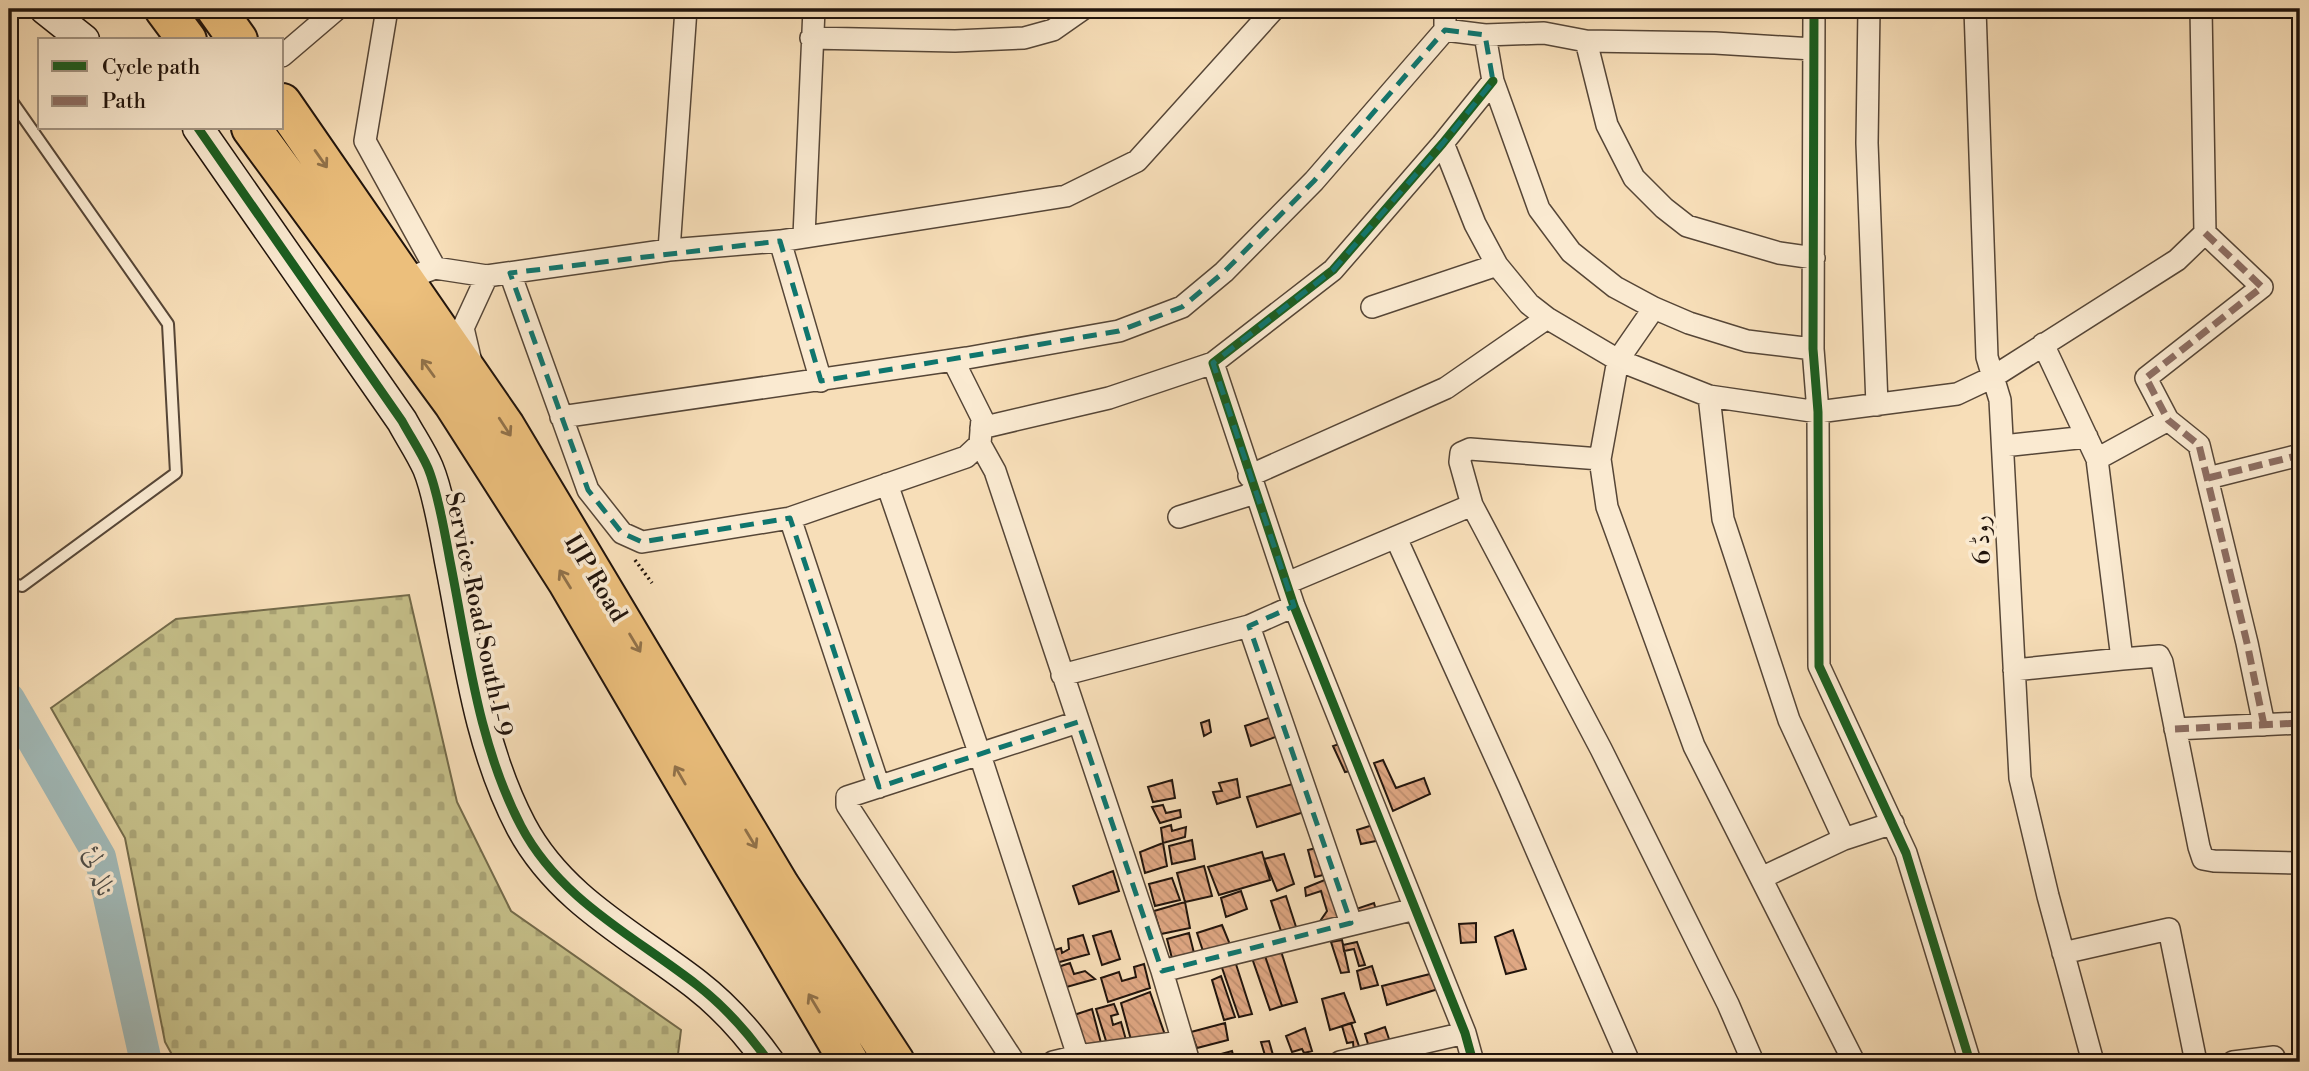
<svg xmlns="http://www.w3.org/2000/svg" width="2309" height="1071" font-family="'Libre Bodoni',Amiri,serif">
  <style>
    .cemetery { fill: url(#cemetery-stones); stroke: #736a4a; stroke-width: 2 }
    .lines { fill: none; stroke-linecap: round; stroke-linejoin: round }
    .river { stroke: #a1bab9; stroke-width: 32 }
    .building { fill: url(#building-back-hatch); stroke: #21140c; stroke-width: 2 }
    .lane-casing { stroke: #564637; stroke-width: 14 }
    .street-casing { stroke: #564637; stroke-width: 24 }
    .secondary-casing { stroke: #21140c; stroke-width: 33 }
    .highway-casing { stroke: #21140c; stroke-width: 42 }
    .path { stroke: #21140c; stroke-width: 3.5; stroke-dasharray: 2 3.5; stroke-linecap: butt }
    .lane { stroke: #faead1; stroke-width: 10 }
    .street { stroke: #faead1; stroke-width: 21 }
    .secondary { stroke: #faead1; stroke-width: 30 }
    .highway { stroke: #ecbf7c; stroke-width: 38 }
    .quiet { stroke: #8d6e63; stroke-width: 7; stroke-dasharray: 14 7; stroke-linecap: butt }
    .cycleway-casing { stroke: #faead1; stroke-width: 13 }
    .cycleway { stroke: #1b5e20; stroke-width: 9 }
    .oneway { stroke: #91724a }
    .marked { fill: none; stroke: #0f766e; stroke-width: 5; stroke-dasharray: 14 9; stroke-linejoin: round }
    .labels { text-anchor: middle; stroke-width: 7; stroke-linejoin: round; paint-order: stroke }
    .street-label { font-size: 24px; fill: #21140c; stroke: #faead1 }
    .water-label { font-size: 26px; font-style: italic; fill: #4e4e49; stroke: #faead1 }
  </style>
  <defs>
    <pattern id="cemetery-stones" width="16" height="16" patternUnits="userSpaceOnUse" patternTransform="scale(1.75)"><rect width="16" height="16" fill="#c5bf89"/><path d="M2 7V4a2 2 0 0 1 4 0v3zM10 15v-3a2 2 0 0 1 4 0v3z" fill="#a9a375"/></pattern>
    <pattern id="building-back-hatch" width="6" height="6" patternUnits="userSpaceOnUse" patternTransform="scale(1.75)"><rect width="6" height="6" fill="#dfa783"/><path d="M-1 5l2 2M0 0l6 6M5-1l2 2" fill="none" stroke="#bf8f70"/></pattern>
  </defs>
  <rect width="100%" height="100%" fill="#f7deb8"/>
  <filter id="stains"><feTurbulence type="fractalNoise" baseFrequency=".00286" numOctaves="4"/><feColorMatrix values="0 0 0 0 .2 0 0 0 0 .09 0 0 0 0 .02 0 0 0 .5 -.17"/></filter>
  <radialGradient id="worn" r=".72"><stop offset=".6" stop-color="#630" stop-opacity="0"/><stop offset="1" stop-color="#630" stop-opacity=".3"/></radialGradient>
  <!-- cemetery -->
  <path class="cemetery" d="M409 595 457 802 511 911 681 1030 677 1062H176L165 1042 125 838 51 708 176 619Z"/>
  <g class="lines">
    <!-- river -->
    <path class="river" d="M9 699 100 857 146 1062"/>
  </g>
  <!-- building -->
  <path class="building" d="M1274 716 1278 736 1251 746 1245 726Z
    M1209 720 1211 732 1204 736 1201 723Z
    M1348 741 1355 770 1345 772 1333 746Z
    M1383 760 1396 788 1424 778 1430 794 1393 811 1374 763Z
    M1237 779 1240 797 1217 804 1213 792 1222 791 1219 783Z
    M1172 780 1175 798 1153 802 1148 787Z
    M1296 783 1304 812 1257 827 1247 797Z
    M1163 805 1166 813 1180 810 1181 817 1160 823 1152 807Z
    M1376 824 1381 840 1361 844 1357 830Z
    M1171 825 1172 831 1186 827 1185 837 1163 843 1161 828Z
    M1192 840 1195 859 1172 864 1169 846Z
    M1163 843 1167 866 1145 873 1140 852Z
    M1316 848 1323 875 1315 877 1308 850Z
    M1262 852 1270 880 1219 895 1208 867Z
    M1284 854 1294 884 1277 891 1264 859Z
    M1204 866 1212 896 1185 902 1177 873Z
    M1113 871 1119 891 1079 904 1073 886Z
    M1172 878 1180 900 1155 906 1149 884Z
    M1327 879 1340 918 1316 927 1327 911 1321 891 1306 896 1305 888Z
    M1241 891 1247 909 1226 917 1221 898Z
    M1286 896 1297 930 1283 937 1271 901Z
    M1185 902 1190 928 1161 934 1154 911Z
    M1374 903 1376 910 1356 916 1353 910Z
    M1476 923V942L1461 943 1459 924Z
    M1222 925 1231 947 1204 954 1197 933Z
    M1513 930 1526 969 1506 974 1495 937Z
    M1111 931 1120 959 1102 965 1093 936Z
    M1189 933 1195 957 1173 962 1167 939Z
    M1083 935 1089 954 1056 963 1052 951 1061 948 1062 953 1069 949 1068 939Z
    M1342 940 1349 972 1341 973 1331 942Z
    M1357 942 1365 965 1359 966 1354 949 1344 951 1343 945Z
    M1281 951 1297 1002 1282 1006 1265 956Z
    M1265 956 1282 1006 1270 1010 1252 958Z
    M1234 958 1252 1014 1239 1017 1220 962Z
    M1070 963 1074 974 1085 971 1095 979 1063 988 1058 967Z
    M1144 964 1150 988 1108 1002 1101 978 1119 972 1122 981 1136 977 1134 967Z
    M1372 966 1378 985 1361 989 1357 971Z
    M1434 973 1438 989 1387 1005 1382 986Z
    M1221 976 1235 1017 1224 1020 1212 980Z
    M1150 992 1165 1035 1131 1040 1121 1003Z
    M1344 993 1355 1022 1330 1030 1322 999Z
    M1114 1004 1118 1014 1111 1016 1113 1025 1121 1022 1126 1040 1107 1044 1096 1009Z
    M1092 1009 1101 1043 1082 1048 1071 1016Z
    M1225 1023 1228 1040 1197 1048 1191 1032Z
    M1351 1023 1361 1052 1354 1053 1353 1042 1347 1043 1342 1026Z
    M1385 1027 1391 1045 1370 1051 1365 1034Z
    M1305 1028 1312 1051 1304 1053 1302 1049 1292 1052 1286 1036Z
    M1269 1041 1275 1062H1267L1261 1042Z
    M1176 1047 1178 1062H1129L1127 1049Z
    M1232 1051 1235 1062H1215L1214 1056Z"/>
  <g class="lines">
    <!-- lane casing -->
    <g class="lane-casing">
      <path id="lane" d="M9 97 168 324 176 473 22 586 9 583"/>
    </g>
    <!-- street casing -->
    <g class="street-casing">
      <path id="street" d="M387 9 365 141 435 268
        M1814 9 1813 349 1818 412 1819 666 1906 853 1970 1062
        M1869 9 1867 143 1877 405
        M1975 9 1987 357 2000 400 2020 778 2048 896 2093 1062
        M2201 9 2205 233 2262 287 2146 378 2168 420 2199 445 2247 643 2264 725
        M1445 30 1485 35 1544 33 1586 41 1715 43 1813 49
        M1485 35 1493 81 1539 209 1571 252 1615 287 1654 308 1689 323 1747 341 1813 349
        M811 38 955 41 1024 38 1053 30 1083 9
        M1586 41 1607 125 1634 178 1664 208 1687 226 1779 253 1814 258
        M282 56 337 9
        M1443 143 1475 224 1497 265 1529 304 1547 318 1618 360 1709 396 1818 412 1957 394 1993 377 2177 260 2205 233
        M804 236 814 9
        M780 241 821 381
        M669 250 686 9
        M510 273 588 490 622 533 642 542 790 518 966 457 980 444 982 418 953 360
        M404 280 435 268 487 276 669 250 780 241 1066 196 1137 161 1274 9
        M1372 307 1497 265
        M1654 308 1618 360 1600 459 1607 507 1694 746 1854 1062
        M2043 344 2097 459 2122 659 2159 656 2162 662 2199 847 2203 859 2214 861 2300 863
        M470 358 463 328 487 276
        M1709 396 1723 519 1789 720 1844 839
        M561 417 967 358 1119 331 1182 307 1224 272 1314 181 1445 30V9
        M981 428 1109 398 1213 363
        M980 444 995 471 1162 971 1189 1062
        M2003 446 2087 437
        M1600 459 1470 449 1461 453 1460 462 1472 505 1601 749 1728 1004 1753 1062
        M2097 459 2168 420
        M1249 476 1446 388 1547 318
        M2208 478 2300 455
        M887 484 980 755 1078 1056 1053 1062
        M1179 517 1255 493
        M790 518 879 787
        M1396 538 1509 787 1629 1062
        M1287 583 1472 505
        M1249 626 1351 923
        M2014 670 2122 659
        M1062 675 1249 626 1294 606
        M2175 729 2300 723
        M1761 878 1844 839 1893 823
        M2063 953 2169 929 2196 1062
        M1162 971 1415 909
        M1078 1056 1181 1042
        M1014 1062 847 805V797L1078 722
        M1340 1062 1465 1033
        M1473 1062 1465 1033 1294 606 1213 363 1333 270 1443 143 1493 81
        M2233 1062 2274 1057 2275 1062"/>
    </g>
    <!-- secondary casing -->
    <g class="secondary-casing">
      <path id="secondary" d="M45 9 84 40
        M198 128 402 421C410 436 421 452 428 468 438 492 445 534 450 561 468 651 478 744 521 826 560 900 634 936 697 985 724 1006 749 1034 769 1062"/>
    </g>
    <!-- highway casing -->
    <g class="highway-casing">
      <path id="highway" d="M164 9 187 40
        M216 9 238 40
        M282 103 505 426 780 886 895 1062
        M251 128 453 403 567 581 849 1062"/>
    </g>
    <!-- path -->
    <path class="path" d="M635 560 652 583"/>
    <!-- lane -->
    <use href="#lane" class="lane"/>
    <!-- street -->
    <use href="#street" class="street"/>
    <!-- secondary -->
    <use href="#secondary" class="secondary"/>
    <!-- highway -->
    <use href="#highway" class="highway"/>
    <!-- quiet -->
    <path class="quiet" d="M2205 233 2262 287 2146 378 2168 420 2199 445 2247 643 2264 725
      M2208 478 2300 455
      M2175 729 2300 723"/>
    <!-- cycleway casing -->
    <g class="cycleway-casing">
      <path id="cycleway" d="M1814 9 1813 349 1818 412 1819 666 1906 853 1970 1062
        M198 128 402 421C410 436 421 452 428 468 438 492 445 534 450 561 468 651 478 744 521 826 560 900 634 936 697 985 724 1006 749 1034 769 1062
        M1473 1062 1465 1033 1294 606 1213 363 1333 270 1443 143 1493 81"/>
    </g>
    <!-- cycleway -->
    <use href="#cycleway" class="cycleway"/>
  </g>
  <!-- one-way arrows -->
  <defs><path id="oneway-shaft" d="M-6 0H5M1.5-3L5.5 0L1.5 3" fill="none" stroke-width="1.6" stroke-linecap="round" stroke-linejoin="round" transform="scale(1.75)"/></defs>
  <g class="oneway">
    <use href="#oneway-shaft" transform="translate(321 159) rotate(55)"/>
    <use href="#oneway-shaft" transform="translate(428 368) rotate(-126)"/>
    <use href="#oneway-shaft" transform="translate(505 427) rotate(57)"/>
    <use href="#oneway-shaft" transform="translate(565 579) rotate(-122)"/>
    <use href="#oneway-shaft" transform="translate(635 643) rotate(59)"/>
    <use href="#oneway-shaft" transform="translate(680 775) rotate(-120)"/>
    <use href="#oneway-shaft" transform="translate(751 839) rotate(59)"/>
    <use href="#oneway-shaft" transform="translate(814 1003) rotate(-121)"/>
  </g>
  <!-- marked area -->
  <path class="marked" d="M1445 30 1485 35 1493 81 1443 143 1333 270 1213 363 1294 606 1249 626 1351 923 1162 971 1078 722 879 787 790 518 642 542 622 533 588 490 510 273 780 241 821 381 1119 331 1182 307 1224 272 1314 181Z"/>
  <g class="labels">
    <!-- street labels -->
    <g class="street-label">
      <text transform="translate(1981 540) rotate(-93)" y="8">روڈ 6</text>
      <text transform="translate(596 578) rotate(59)" y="8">IJP Road</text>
      <text transform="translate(479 614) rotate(78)" y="8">Service Road South I-9</text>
    </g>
    <!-- water labels -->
    <g class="water-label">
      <text transform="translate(100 872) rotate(72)" y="9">نالہ لئ</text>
    </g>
  </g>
  <!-- margin -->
  <rect width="2309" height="1071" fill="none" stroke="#f7deb8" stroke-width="35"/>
  <rect x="10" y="10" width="2288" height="1050" fill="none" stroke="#21140c" stroke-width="3.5"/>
  <rect x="18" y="18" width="2274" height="1036" fill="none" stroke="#21140c" stroke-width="2"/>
  <!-- legend -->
  <rect x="38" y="38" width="245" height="91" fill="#faead1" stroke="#a39482" stroke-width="2"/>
  <rect x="52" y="61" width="35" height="10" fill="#1b5e20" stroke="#a39482" stroke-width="2"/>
  <text x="102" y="74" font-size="21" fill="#21140c">Cycle path</text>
  <rect x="52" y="96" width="35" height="10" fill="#8d6e63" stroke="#a39482" stroke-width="2"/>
  <text x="102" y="108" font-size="21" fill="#21140c">Path</text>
  <rect width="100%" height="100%" filter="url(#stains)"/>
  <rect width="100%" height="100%" fill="url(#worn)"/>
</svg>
